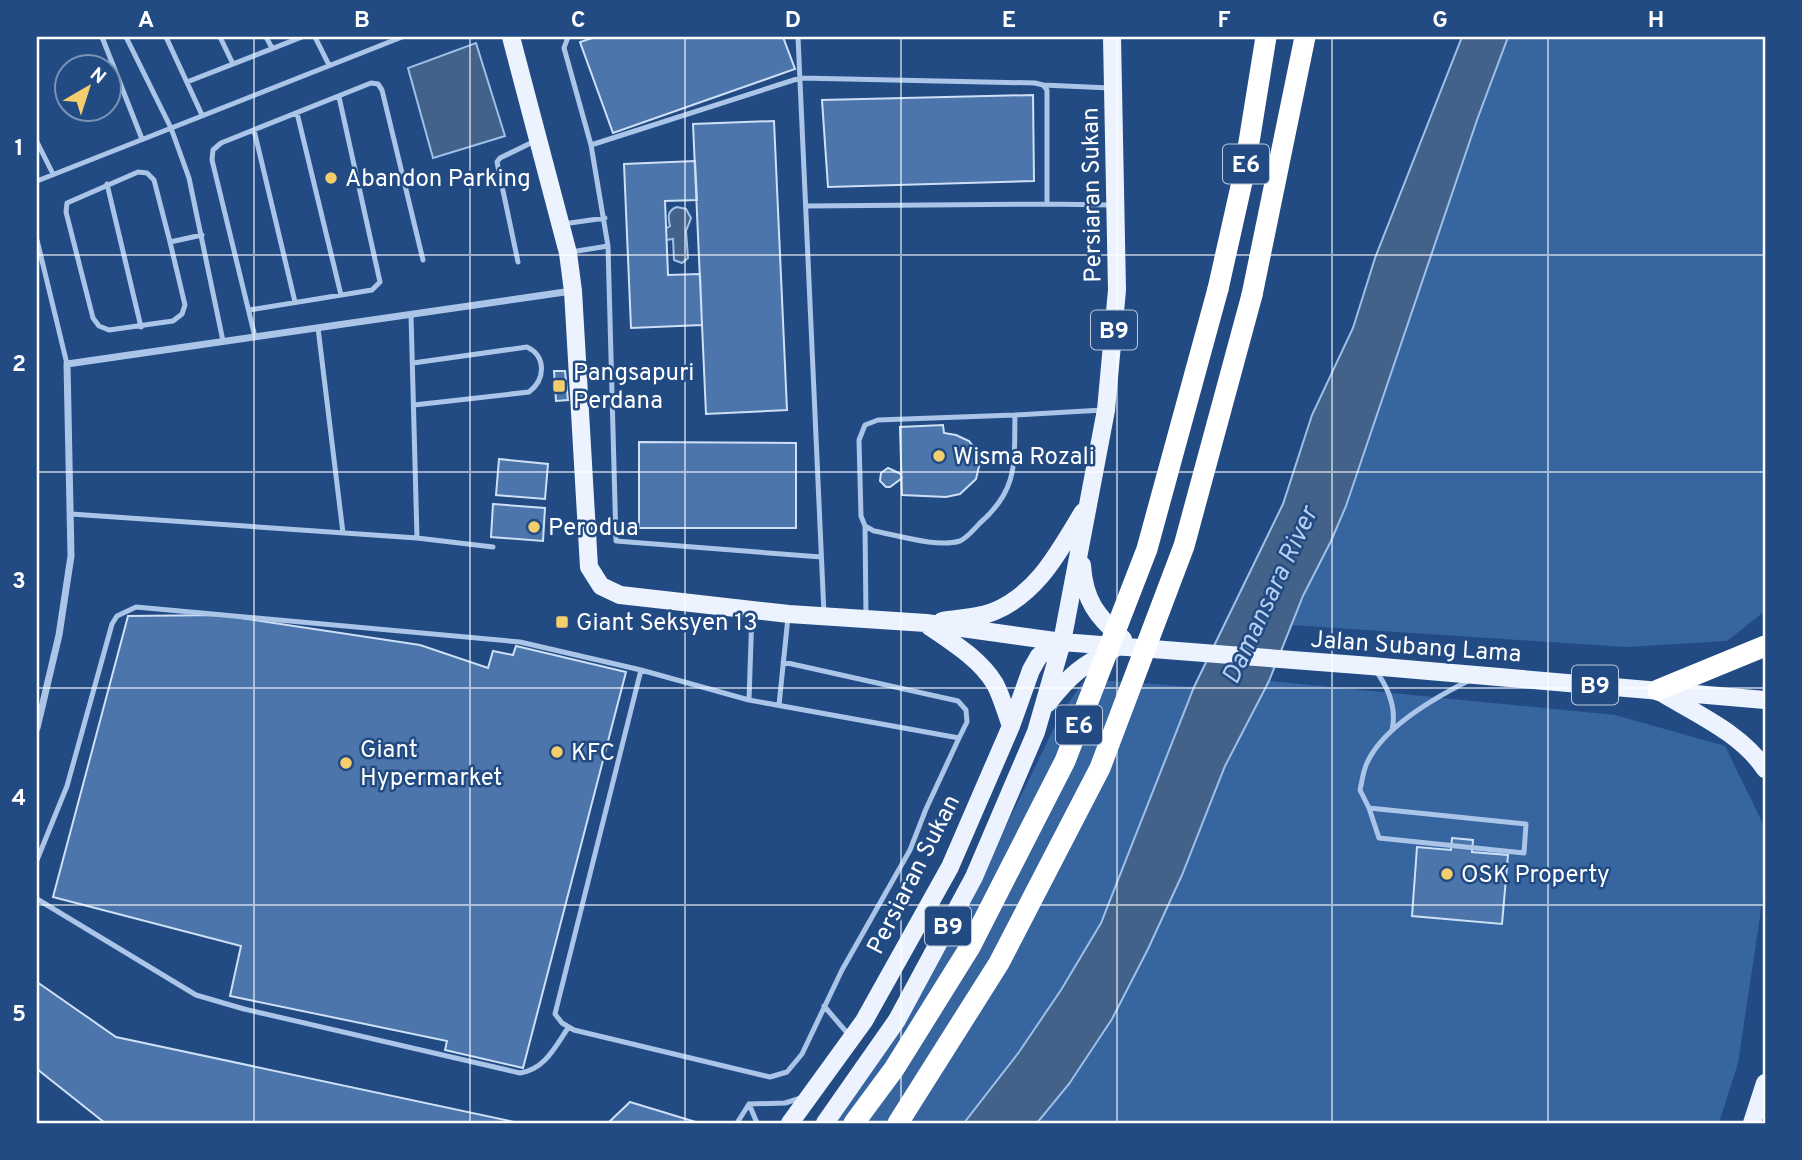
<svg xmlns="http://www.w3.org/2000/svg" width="1802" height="1160" font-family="Overpass,sans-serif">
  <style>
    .green { fill: #3665a0 }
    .water { fill: #43628a; stroke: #9ec0e9; stroke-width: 2 }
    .building { fill: #4b75ab; stroke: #cee0f6; stroke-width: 2 }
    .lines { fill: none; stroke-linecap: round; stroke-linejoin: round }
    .service { stroke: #aac5e8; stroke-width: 5 }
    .minor { stroke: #aac5e8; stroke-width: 7 }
    .primary { stroke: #edf3fe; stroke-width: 18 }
    .motorway { stroke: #fff; stroke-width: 21 }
    .motorway-bridge { stroke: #fff; stroke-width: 21 }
    .grid { fill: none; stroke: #fff; stroke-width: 2; stroke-opacity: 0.55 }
    .poi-dot { fill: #f4ce6c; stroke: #224b83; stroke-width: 2.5 }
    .labels { text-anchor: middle; stroke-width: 5; stroke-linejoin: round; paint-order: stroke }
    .shield { fill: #224b83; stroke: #bdc9da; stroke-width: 2 }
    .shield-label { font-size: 23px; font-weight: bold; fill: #fff }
    .poi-label { font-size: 24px; fill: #fff; stroke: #224b83; text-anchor: start }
    .street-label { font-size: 24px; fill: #fff; stroke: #224b83 }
    .water-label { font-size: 26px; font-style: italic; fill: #b5cff0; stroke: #224b83 }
    .neatline { fill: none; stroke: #fff; stroke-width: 2.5 }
    .grid-label { font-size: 23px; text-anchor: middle; font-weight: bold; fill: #fff }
  </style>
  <rect width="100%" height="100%" fill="#224b83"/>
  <!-- green -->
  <path class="green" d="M1508 37H1765V611L1727 641 1626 647 1291 625 1346 506 1477 120Z
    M1085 679 1194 687 1115 891C1077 976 1021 1050 964 1123H823L978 883 1061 714Z
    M1269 681 1615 715 1725 746 1765 828V883L1738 1063 1719 1123H1037L1069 1084 1112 1019 1182 875 1225 766Z"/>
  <!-- water -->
  <path class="water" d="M1462 37H1508L1477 120 1346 506 1331 541 1303 596 1269 681 1225 766 1182 875 1148 949 1112 1019 1069 1084 1037 1123H964L1019 1052 1061 990 1101 923 1194 687 1283 504 1312 415 1353 328 1375 258Z
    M476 43 505 136 433 158 408 68Z
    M677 207 686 209 691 218 686 231 688 258 682 263 674 260 673 239 666 240 662 231 670 226C668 218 667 210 677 207Z"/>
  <!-- building -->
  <path class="building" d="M595 37H783L795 69 613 133 580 42Z
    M1033 95 1034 181 828 187 822 100Z
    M774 121 787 410 706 414 693 124Z
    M695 161 697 200 665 201 668 275 700 274 702 325 631 328 624 164Z
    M554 371H565L568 400 556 401Z
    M943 425 944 433 956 435 969 441 976 450 980 462 976 479 960 494 946 497 902 495 900 427Z
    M639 442 796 443V528H639Z
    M499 459 548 464 545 499 496 495Z
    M888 468 901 474 902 478 890 487H886L880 481 881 473Z
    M493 504 545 508 543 541 491 537Z
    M221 615 420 645 488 668 493 651 513 655 516 646 626 672 523 1068 445 1050 447 1041 230 996 241 946 53 897 128 616Z
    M1452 838 1473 840 1472 852 1508 855 1502 924 1412 916 1417 847 1451 850Z
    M37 982 116 1037 519 1123H105L37 1069Z
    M630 1102 699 1123H608Z"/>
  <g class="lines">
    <!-- service -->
    <path class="service" d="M102 37 142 139
      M126 37 171 128 189 178 223 341
      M166 37 202 115
      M220 37 233 64
      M266 37 272 48
      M315 37 329 65
      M568 37 564 48 591 145 608 246 616 541 821 557
      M798 37 824 614
      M187 82 302 37
      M1043 85 1110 88
      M297 113 341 295
      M254 130 295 302
      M37 142 53 174
      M591 145 800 78 1035 83 1043 85 1047 90V204
      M37 181 402 37
      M107 184 141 327
      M806 206 1047 204 1111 205
      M563 224 605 218
      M37 240 67 364
      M170 242 154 180 147 173 138 172 67 203 66 212 93 318 99 326 109 330 173 321 182 314 185 305 170 242 202 235
      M571 252 608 246
      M518 262 497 162 500 158 535 141
      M249 310 372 290 380 282 339 97
      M318 328 343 533
      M255 337 212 160 213 150 221 143 371 83 378 84 382 90 423 260
      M413 363 527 347C546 356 546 379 529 392L414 405
      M1015 415C1014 462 1019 489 980 523 975 528 967 538 960 541 937 548 897 535 874 531L865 526 861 516 859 440 865 425 878 420Z
      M1015 415 1103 410
      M71 514 417 538 411 315
      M865 526 866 616
      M417 538 493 547
      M783 662 958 701 966 710 967 722 959 738
      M641 670 749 700 959 738 926 809 910 850 842 970 802 1054 787 1072 770 1077 574 1030 562 1023 555 1014Z
      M1376 671C1389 689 1397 708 1392 730
      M749 700 752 612
      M779 705 788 617
      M1369 808 1526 824 1524 853 1379 838Z
      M1369 808 1360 790C1362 782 1363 771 1367 763 1383 727 1436 697 1470 680
      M37 860 67 786 112 624 117 616 136 607 520 642 641 670
      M37 899 196 995 244 1009 520 1073C545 1069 555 1047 568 1028
      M824 1006 849 1035
      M749 1104 785 1103 801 1098
      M749 1104 757 1123
      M737 1123 749 1104"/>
    <!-- minor -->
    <path class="minor" d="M37 728 59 635 71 556 67 364 572 291"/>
    <!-- primary -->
    <path class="primary" d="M511 37 568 253 573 291 589 567 601 586 620 595 789 614 926 623 1062 642 1371 666 1765 700
      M1082 565C1084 600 1097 617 1123 639
      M942 621C959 618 980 618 995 611 1039 592 1059 551 1083 512
      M929 626C952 642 980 659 995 684 1002 697 1006 713 1011 726
      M1662 693C1697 714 1742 734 1765 769
      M1048 703C1069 676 1083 664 1114 649
      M790 1123 864 1021 950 867 1011 726 1031 670 1039 656 1062 642
      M825 1123 897 1020 974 877 1036 732 1062 642 1106 410 1117 290 1112 37
      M1752 1123 1765 1083"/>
    <!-- motorway -->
    <path class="motorway" d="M1218 289 1244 173 1266 37
      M1252 295 1305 37
      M1658 690 1765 646"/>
    <!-- motorway-bridge -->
    <path class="motorway-bridge" d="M854 1123 894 1069 970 947 1065 761 1147 549 1218 289
      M898 1123 999 963 1100 768 1184 546 1252 295"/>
  </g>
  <!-- grid -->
  <path class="grid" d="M254 37V1123M470 37V1123M685 37V1123M901 37V1123M1117 37V1123M1332 37V1123M1548 37V1123M37 255H1765M37 472H1765M37 688H1765M37 905H1765"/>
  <!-- markers -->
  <g class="poi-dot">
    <circle cx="331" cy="178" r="7"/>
    <rect x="552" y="379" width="14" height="14" rx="3.5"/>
    <circle cx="939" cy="456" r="7"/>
    <circle cx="534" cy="527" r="7"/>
    <rect x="555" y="615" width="14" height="14" rx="3.5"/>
    <circle cx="557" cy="752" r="7"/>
    <circle cx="346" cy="763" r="7"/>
    <circle cx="1447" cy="874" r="7"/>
  </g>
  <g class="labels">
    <!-- shield labels -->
    <g class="shield">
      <rect x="1223" y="144.5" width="46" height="39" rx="5"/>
      <rect x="1091" y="310.5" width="46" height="39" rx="5"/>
      <rect x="1572" y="665.5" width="46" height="39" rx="5"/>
      <rect x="1056" y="705.5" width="46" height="39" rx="5"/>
      <rect x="925" y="906.5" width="46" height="39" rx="5"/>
    </g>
    <g class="shield-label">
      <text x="1246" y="172">E6</text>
      <text x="1114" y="338">B9</text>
      <text x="1595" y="693">B9</text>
      <text x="1079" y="733">E6</text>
      <text x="948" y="934">B9</text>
    </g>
    <!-- poi labels -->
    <g class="poi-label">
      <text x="345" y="186">Abandon Parking</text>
      <text x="573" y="380">Pangsapuri<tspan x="573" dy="28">Perdana</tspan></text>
      <text x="953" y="464">Wisma Rozali</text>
      <text x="548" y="535">Perodua</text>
      <text x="576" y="630">Giant Seksyen 13</text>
      <text x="360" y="757">Giant<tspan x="360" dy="28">Hypermarket</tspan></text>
      <text x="571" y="760">KFC</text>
      <text x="1461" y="882">OSK Property</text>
    </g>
    <!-- street labels -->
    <g class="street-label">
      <text transform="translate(1091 195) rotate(-91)" y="8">Persiaran Sukan</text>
      <text transform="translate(1416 646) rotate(4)" y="8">Jalan Subang Lama</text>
      <text transform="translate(913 874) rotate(-63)" y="8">Persiaran Sukan</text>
    </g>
    <!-- water labels -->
    <g class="water-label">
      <text transform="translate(1269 595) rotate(-65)" y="9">Damansara River</text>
    </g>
  </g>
  <!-- border -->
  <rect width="1802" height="1160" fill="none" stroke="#224b83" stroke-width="77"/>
  <!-- north arrow -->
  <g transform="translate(88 88) rotate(39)"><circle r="33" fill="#224b83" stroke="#7a93b5" stroke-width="2"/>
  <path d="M0-5L12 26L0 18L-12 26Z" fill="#f4ce6c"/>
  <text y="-10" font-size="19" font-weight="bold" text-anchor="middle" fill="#ffffff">N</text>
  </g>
  <rect x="38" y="38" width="1726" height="1084" class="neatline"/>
  <g class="grid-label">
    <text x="146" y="27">A</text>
    <text x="362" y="27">B</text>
    <text x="578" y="27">C</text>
    <text x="793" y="27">D</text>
    <text x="1009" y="27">E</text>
    <text x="1224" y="27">F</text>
    <text x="1440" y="27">G</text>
    <text x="1656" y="27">H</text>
    <text x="19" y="155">1</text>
    <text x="19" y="371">2</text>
    <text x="19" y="588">3</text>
    <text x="19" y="805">4</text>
    <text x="19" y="1021">5</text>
  </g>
</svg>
